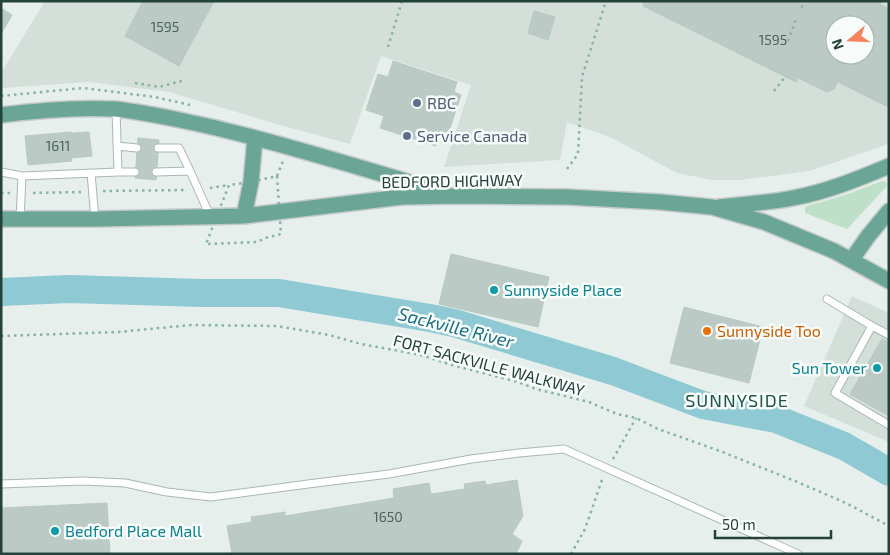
<svg xmlns="http://www.w3.org/2000/svg" width="890" height="555" font-family="'Exo 2',sans-serif">
  <style>
    .built { fill: #d4dfda; fill-rule: evenodd }
    .green { fill: #bfe0c8 }
    .lines { fill: none; stroke-linecap: round; stroke-linejoin: round }
    .river { stroke: #8ec9d4; stroke-width: 28 }
    .building { fill: #bbcac4; stroke: #b8c9c2; fill-rule: evenodd }
    .service-casing { stroke: #a8b8b2; stroke-width: 9 }
    .primary-casing { stroke: #c2cac8; stroke-width: 18 }
    .path { stroke: #86b3a5; stroke-width: 2.5; stroke-dasharray: 2.5 4; stroke-linecap: butt }
    .service { stroke: #fff; stroke-width: 7 }
    .primary { stroke: #6aa596; stroke-width: 15 }
    .service-dot { fill: #5c6f8a; stroke: #f7fbf9; stroke-width: 2 }
    .culture-dot { fill: #0f9aa8; stroke: #f7fbf9; stroke-width: 2 }
    .food-dot { fill: #e8710a; stroke: #f7fbf9; stroke-width: 2 }
    .labels { text-anchor: middle; stroke-width: 5; stroke-linejoin: round; paint-order: stroke }
    .number-label { font-size: 14px; fill: #4a645c }
    .service-label { font-size: 16px; fill: #4e5e75; stroke: #f7fbf9; text-anchor: start }
    .street-label { font-size: 16px; fill: #24423a; stroke: #f7fbf9 }
    .culture-label { font-size: 16px; fill: #0d838f; stroke: #f7fbf9; text-anchor: start }
    .food-label { font-size: 16px; fill: #c56008; stroke: #f7fbf9; text-anchor: start }
    .water-label { font-size: 18px; font-style: italic; fill: #1c6f80; stroke: #f7fbf9 }
    .neighbourhood-label { font-size: 18px; letter-spacing: 1px; fill: #1f5548; stroke: #f7fbf9 }
  </style>
  <rect width="100%" height="100%" fill="#e6efeb"/>
  <!-- built -->
  <path class="built" d="M45 1H889V143L880 147 809 171 740 180H712L677 173 610 137 567 122 560 160 444 167 471 85 381 56 350 144 280 125 169 92 89 82 1 88V73ZM835 25H865V55H835Z
    M852 296 889 313V442L804 406Z"/>
  <!-- green -->
  <path class="green" d="M882 181 886 182 887 186 847 229 805 213V208L807 206 848 194Z"/>
  <g class="lines">
    <!-- river -->
    <path class="river" d="M1 292 69 289 202 293H279L430 318 454 323 613 371 703 405 776 419 844 446 889 472"/>
  </g>
  <!-- building -->
  <path class="building" d="M143 1H214L179 66 125 36Z
    M644 1H882L880 4 889 9V105L888 107 838 82 834 89 827 92 798 78 796 82 643 6ZM835 25H865V55H835Z
    M1 8 12 15 1 34Z
    M534 11 555 17 548 40 528 33Z
    M393 61 457 82 454 92 461 95 447 137 440 134 436 146 380 128 384 116 366 110 378 74 388 77Z
    M71 132 72 133 89 132 92 156 71 158 72 161 28 165 25 136Z
    M138 138 159 140 156 180 135 178Z
    M451 254 549 277 538 327 439 304Z
    M684 307 763 327 749 383 670 363Z
    M882 339 889 342V416L850 394Z
    M517 480 523 516 512 534 522 541 516 554H232L227 526 252 522 251 517 285 512V516L394 498 393 489 429 483 431 494 465 489 464 484 485 481 486 485Z
    M107 503 110 554H1V508Z"/>
  <g class="lines">
    <!-- service casing -->
    <g class="service-casing">
      <path id="service" d="M116 110 118 172
        M117 146 137 148
        M158 148H179L190 171
        M1 172 22 176 118 172H135
        M156 172 190 171 210 216
        M91 173 95 219
        M20 219 22 176
        M827 299 872 326
        M889 335 872 326 835 393 889 425
        M1 484 83 481 125 483 167 492 211 497 308 484 389 474 471 459 519 453 564 449 798 554"/>
    </g>
    <!-- primary casing -->
    <g class="primary-casing">
      <path id="primary" d="M1 115C39 110 77 107 115 109 135 111 155 115 175 119 205 125 234 132 263 140 323 156 382 174 442 192
        M719 207C743 204 768 203 793 198 826 192 858 179 889 166
        M244 216 251 182 255 138
        M1 219H95L244 216 402 197 455 196 567 197 660 202 712 207 764 222 834 251 889 281
        M852 259 869 235 889 211"/>
    </g>
    <!-- path -->
    <path class="path" d="M801 6 805 8
      M788 41 796 19
      M388 47 402 1
      M135 83 159 87 185 80
      M774 91 785 77
      M1 96 83 88 155 97 190 105
      M567 169 578 154 582 77 606 1
      M277 176 283 161
      M277 176 281 234 265 238 257 242 206 244 229 185 251 182Z
      M210 188 229 185
      M103 191 187 190
      M1 193H10
      M33 193 82 192
      M1 336 119 332 191 325 277 326 329 335 361 344 421 355 452 365 518 382 536 389 589 402 617 414 636 418 658 429 720 451 795 481 846 503 889 526
      M613 459 636 418
      M571 554 585 529 603 477"/>
    <!-- service -->
    <use href="#service" class="service"/>
    <!-- primary -->
    <use href="#primary" class="primary"/>
  </g>
  <!-- markers -->
  <g class="service-dot">
    <circle cx="417" cy="103" r="5"/>
    <circle cx="407" cy="136" r="5"/>
  </g>
  <g class="culture-dot">
    <circle cx="494" cy="290" r="5"/>
    <circle cx="877" cy="368" r="5"/>
    <circle cx="55" cy="531" r="5"/>
  </g>
  <circle class="food-dot" cx="707" cy="331" r="5"/>
  <g class="labels">
    <!-- number labels -->
    <g class="number-label">
      <text x="165" y="32">1595</text>
      <text x="773" y="45">1595</text>
      <text x="58" y="151">1611</text>
      <text x="388" y="522">1650</text>
    </g>
    <!-- service labels -->
    <g class="service-label">
      <text x="427" y="109">RBC</text>
      <text x="417" y="142">Service Canada</text>
    </g>
    <!-- street labels -->
    <g class="street-label">
      <text transform="translate(452 181) rotate(-1)" y="6">BEDFORD HIGHWAY</text>
      <text transform="translate(489 365) rotate(15)" y="6">FORT SACKVILLE WALKWAY</text>
    </g>
    <!-- culture labels -->
    <g class="culture-label">
      <text x="504" y="296">Sunnyside Place</text>
      <text x="867" y="374" text-anchor="end">Sun Tower</text>
      <text x="65" y="537">Bedford Place Mall</text>
    </g>
    <!-- food labels -->
    <g class="food-label">
      <text x="717" y="337">Sunnyside Too</text>
    </g>
    <!-- water labels -->
    <g class="water-label">
      <text transform="translate(456 328) rotate(14)" y="6">Sackville River</text>
    </g>
    <!-- neighbourhood labels -->
    <g class="neighbourhood-label">
      <text x="737" y="407">SUNNYSIDE</text>
    </g>
  </g>
  <!-- border -->
  <rect width="890" height="555" fill="none" stroke="#24423a" stroke-width="5"/>
  <!-- north arrow -->
  <g transform="translate(850 40) rotate(251)"><circle r="24" fill="#f7fbf9" stroke="#a3b1ad"/>
  <path d="M0-4L9 19L0 12L-9 19Z" fill="#f4845f"/>
  <text y="-8" font-size="14" font-weight="bold" text-anchor="middle" fill="#24423a">N</text>
  </g>
  <!-- scale -->
  <path d="M715 530v8h116v-8" fill="none" stroke="#24423a" stroke-width="2.5"/>
  <text x="722" y="530" font-size="15" fill="#24423a" stroke="#f7fbf9" stroke-width="4" paint-order="stroke">50 m</text>
</svg>
